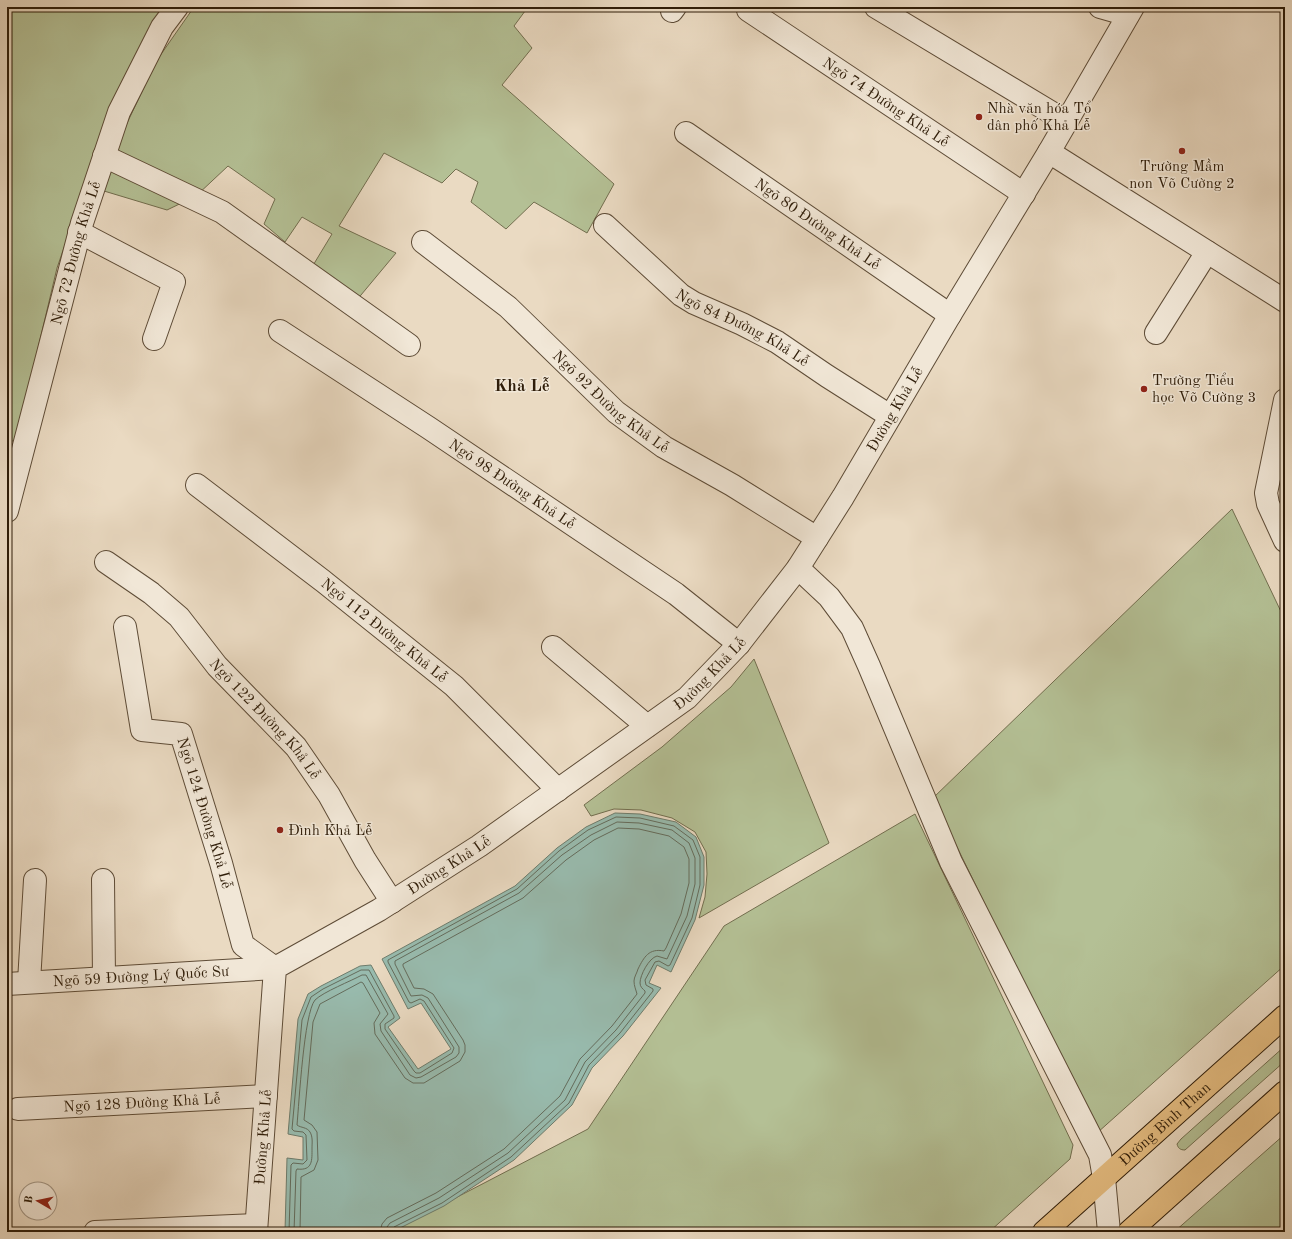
<svg xmlns="http://www.w3.org/2000/svg" width="1292" height="1239" font-family="'Old Standard TT',serif">
  <style>
    .green { fill: #b4c095; stroke: #726e4f }
    .water { fill: #98bbae; stroke: #6e7c6c }
    .lines { fill: none; stroke-linecap: round; stroke-linejoin: round }
    .shore { stroke: #646c5c; stroke-width: 1 }
    .minor-casing { stroke: #5e4c37; stroke-width: 24 }
    .major-casing { stroke: #2f1d09; stroke-width: 24 }
    .minor { stroke: #f1e7d7; stroke-width: 22 }
    .major { stroke: #e5bd81; stroke-width: 22 }
    .poi-dot { fill: #8f2418; stroke: #f1e7d7; stroke-width: 1.5 }
    .labels { text-anchor: middle; stroke-width: 3; stroke-linejoin: round; paint-order: stroke }
    .street-label { font-size: 15px; fill: #2f1d09; stroke: #f1e7d7 }
    .poi-label { font-size: 15px; fill: #2f1d09; stroke: #f1e7d7; text-anchor: start }
    .quarter-label { font-size: 17px; font-weight: bold; fill: #2f1d09; stroke: #f1e7d7 }
  </style>
  <rect width="100%" height="100%" fill="#eadac2"/>
  <filter id="stains"><feTurbulence type="fractalNoise" baseFrequency=".005" numOctaves="4"/><feColorMatrix values="0 0 0 0 .2 0 0 0 0 .09 0 0 0 0 .02 0 0 0 .5 -.17"/></filter>
  <radialGradient id="worn" r=".72"><stop offset=".6" stop-color="#630" stop-opacity="0"/><stop offset="1" stop-color="#630" stop-opacity=".3"/></radialGradient>
  <!-- green -->
  <path class="green" d="M7 7H164L104 132 57 268 16 441H7Z
    M194 7H528L514 26 532 48 502 85 614 184 587 233 534 202 506 229 471 202 478 182 456 169 442 183 384 153 339 226 396 253 356 301 312 267 332 234 302 217 285 242 264 224 275 199 228 166 196 196 167 210 104 191 119 140 157 60Z
    M1232 509 1285 620V965L1097 1133 933 798Z
    M754 659 829 843 699 918 705 897 707 874 706 852 695 832 672 818 641 810 614 809 591 816 584 805 662 747 731 687Z
    M915 814 1073 1145 1070 1159 989 1232H390L588 1129 724 926Z
    M1285 1046V1061L1185 1150C1180 1150 1178 1148 1177 1144L1181 1139Z
    M1285 1134V1232H1174Z"/>
  <!-- water -->
  <path class="water" d="M615 813 640 814 676 822 696 837 704 857V885L695 920 671 972 657 965 649 983 661 988 623 1036 592 1068 572 1105 514 1160 444 1206 392 1232 285 1231 287 1158 303 1160V1137L288 1134 298 1019 308 994 321 986 360 966 371 965 400 1018 388 1027 418 1069 451 1049 421 1003 408 1009 382 959 515 886 557 848 586 827Z"/>
  <g class="lines">
    <!-- shore -->
    <path class="shore" d="M289 1232 291 1165 293 1163 303 1164 307 1160 306 1135 303 1132 294 1131 292 1129 302 1020 311 997 323 989 361 970H369L394 1016V1018L385 1024V1029L414 1071 416 1073H420L452 1053 454 1048 424 1001 420 999 411 1003 409 1002 388 962V960L517 889 559 851 588 830 616 817 640 818 674 826 693 840 700 857V885L692 918 670 965 668 966 659 961 655 962 645 980 646 985 653 989V991L620 1033 589 1065 569 1103 511 1157 442 1203 394 1227 391 1232
      M294 1232 296 1171 297 1169C313 1171 312 1160 312 1148 312 1143 313 1137 310 1132 307 1127 301 1128 297 1125 299 1103 304 1013 315 1000 323 992 351 981 362 975H366L388 1014 380 1024 381 1031 410 1075 416 1078 421 1077 456 1057 459 1053V1047L428 998 422 995 411 996 395 964V961L519 893 562 855 591 835 617 822 639 823 672 830 689 843 695 858V884L687 916 667 959 657 956C649 958 640 975 640 983 640 987 643 989 645 991V993L616 1030 585 1062 565 1100 508 1153 439 1198 390 1223 387 1227 386 1232
      M300 1232 301 1177 314 1170 318 1160 317 1132 312 1125 304 1120 313 1022 320 1004 361 982 363 983 380 1013 374 1023 375 1034 405 1078 413 1083H424L460 1061 465 1052V1045L463 1040 433 994 424 989 414 988 403 966V964L523 898 566 860 594 840 618 828 639 829 669 836 684 847 689 859V883L681 914 666 948 664 951C649 948 644 957 638 969 637 973 634 977 634 981 634 986 636 990 637 994L612 1026 580 1059 560 1096 504 1149 436 1193 387 1218 382 1224 380 1232"/>
    <!-- minor casing -->
    <g class="minor-casing">
      <g id="minor">
        <path d="M876 7 1067 122"/>
        <path d="M1100 7 1128 15"/>
        <path id="s1" d="M748 10 1024 194"/>
        <path d="M672 11 675 7"/>
        <path id="s2" d="M686 133 950 315"/>
        <path d="M1049 152 1285 301"/>
        <path d="M104 156 222 212 409 345"/>
        <path id="s3" d="M605 225 681 295 694 303 742 324 777 342 827 376 890 416"/>
        <path d="M79 232 174 282 154 339"/>
        <path id="s4" d="M423 242 508 307 616 412 664 447 732 485 817 538"/>
        <path id="s5" d="M280 331 429 428 676 594 739 644"/>
        <path d="M1156 333 1207 252"/>
        <path d="M1285 400 1266 493 1268 504 1285 541"/>
        <path id="s6" d="M197 485 323 581 454 686 558 790"/>
        <path id="s7" d="M7 511 82 223 119 112 162 27 177 7"/>
        <path id="s8" d="M106 562 151 593 179 617 217 666 296 747 329 795 365 860 392 902"/>
        <path d="M798 568 829 597 852 628 869 666 951 862 1100 1155 1104 1178 1109 1232"/>
        <path id="s9" d="M125 627 142 730 181 734 221 863 243 945 275 968"/>
        <path d="M553 647 647 726"/>
        <path d="M103 880 104 978"/>
        <path d="M29 982 35 880"/>
        <path id="s10" d="M7 984 275 968"/>
        <path id="s11" d="M18 1109 266 1096"/>
        <path d="M95 1232 256 1225"/>
        <path id="s12" d="M256 1232 275 968 379 910 479 846 687 698 739 644 798 568 843 497 950 315 1049 152 1133 7"/>
      </g>
    </g>
    <!-- major casing -->
    <g class="major-casing">
      <g id="major">
        <path id="s13" d="M1044 1232 1285 1016"/>
        <path d="M1129 1232 1285 1092"/>
      </g>
    </g>
    <!-- minor -->
    <use href="#minor" class="minor"/>
    <!-- major -->
    <use href="#major" class="major"/>
  </g>
  <!-- markers -->
  <g class="poi-dot">
    <circle cx="979" cy="117" r="4"/>
    <circle cx="1182" cy="151" r="4"/>
    <circle cx="1144" cy="389" r="4"/>
    <circle cx="280" cy="830" r="4"/>
  </g>
  <g class="labels">
    <!-- street labels -->
    <g class="street-label">
      <text dy="5" stroke="none"><textPath href="#s1" startOffset="166">Ngõ 74 Đường Khả Lễ</textPath></text>
      <text dy="5" stroke="none"><textPath href="#s2" startOffset="160">Ngõ 80 Đường Khả Lễ</textPath></text>
      <text dy="5" stroke="none"><textPath href="#s7" startOffset="267">Ngõ 72 Đường Khả Lễ</textPath></text>
      <text dy="5" stroke="none"><textPath href="#s3" startOffset="173">Ngõ 84 Đường Khả Lễ</textPath></text>
      <text dy="5" stroke="none"><textPath href="#s4" startOffset="247">Ngõ 92 Đường Khả Lễ</textPath></text>
      <text dy="5" stroke="none"><textPath href="#s12" startOffset="1115">Đường Khả Lễ</textPath></text>
      <text dy="5" stroke="none"><textPath href="#s5" startOffset="278">Ngõ 98 Đường Khả Lễ</textPath></text>
      <text dy="5" stroke="none"><textPath href="#s6" startOffset="237">Ngõ 112 Đường Khả Lễ</textPath></text>
      <text dy="5" stroke="none"><textPath href="#s12" startOffset="791">Đường Khả Lễ</textPath></text>
      <text dy="5" stroke="none"><textPath href="#s8" startOffset="225">Ngõ 122 Đường Khả Lễ</textPath></text>
      <text dy="5" stroke="none"><textPath href="#s9" startOffset="226">Ngõ 124 Đường Khả Lễ</textPath></text>
      <text dy="5" stroke="none"><textPath href="#s12" startOffset="467">Đường Khả Lễ</textPath></text>
      <text dy="5" stroke="none"><textPath href="#s10" startOffset="134">Ngõ 59 Đường Lý Quốc Sư</textPath></text>
      <text dy="5" stroke="none"><textPath href="#s11" startOffset="124">Ngõ 128 Đường Khả Lễ</textPath></text>
      <text dy="5" stroke="none"><textPath href="#s13" startOffset="162">Đường Bình Than</textPath></text>
      <text dy="5" stroke="none"><textPath href="#s12" startOffset="95">Đường Khả Lễ</textPath></text>
    </g>
    <!-- poi labels -->
    <g class="poi-label">
      <text x="987" y="113">Nhà văn hóa Tổ<tspan x="987" dy="17">dân phố Khả Lễ</tspan></text>
      <text x="1182" y="171" text-anchor="middle">Trường Mầm<tspan x="1182" dy="17">non Võ Cường 2</tspan></text>
      <text x="1152" y="385">Trường Tiểu<tspan x="1152" dy="17">học Võ Cường 3</tspan></text>
      <text x="288" y="835">Đình Khả Lễ</text>
    </g>
    <!-- quarter labels -->
    <g class="quarter-label">
      <text x="522" y="391">Khả Lễ</text>
    </g>
  </g>
  <!-- margin -->
  <rect width="1292" height="1239" fill="none" stroke="#eadac2" stroke-width="24"/>
  <rect x="8" y="8" width="1276" height="1223" fill="none" stroke="#2f1d09" stroke-width="2"/>
  <rect x="12" y="12" width="1268" height="1215" fill="none" stroke="#2f1d09"/>
  <!-- north arrow -->
  <g transform="translate(38 1201) rotate(279)"><circle r="19" fill="#f1e7d7" stroke="#a39685"/>
  <path d="M0-3L7 15L0 10L-7 15Z" fill="#8f2418"/>
  <text y="-6" font-size="11" font-weight="bold" text-anchor="middle" fill="#2f1d09">B</text>
  </g>
  <rect width="100%" height="100%" filter="url(#stains)"/>
  <rect width="100%" height="100%" fill="url(#worn)"/>
</svg>
